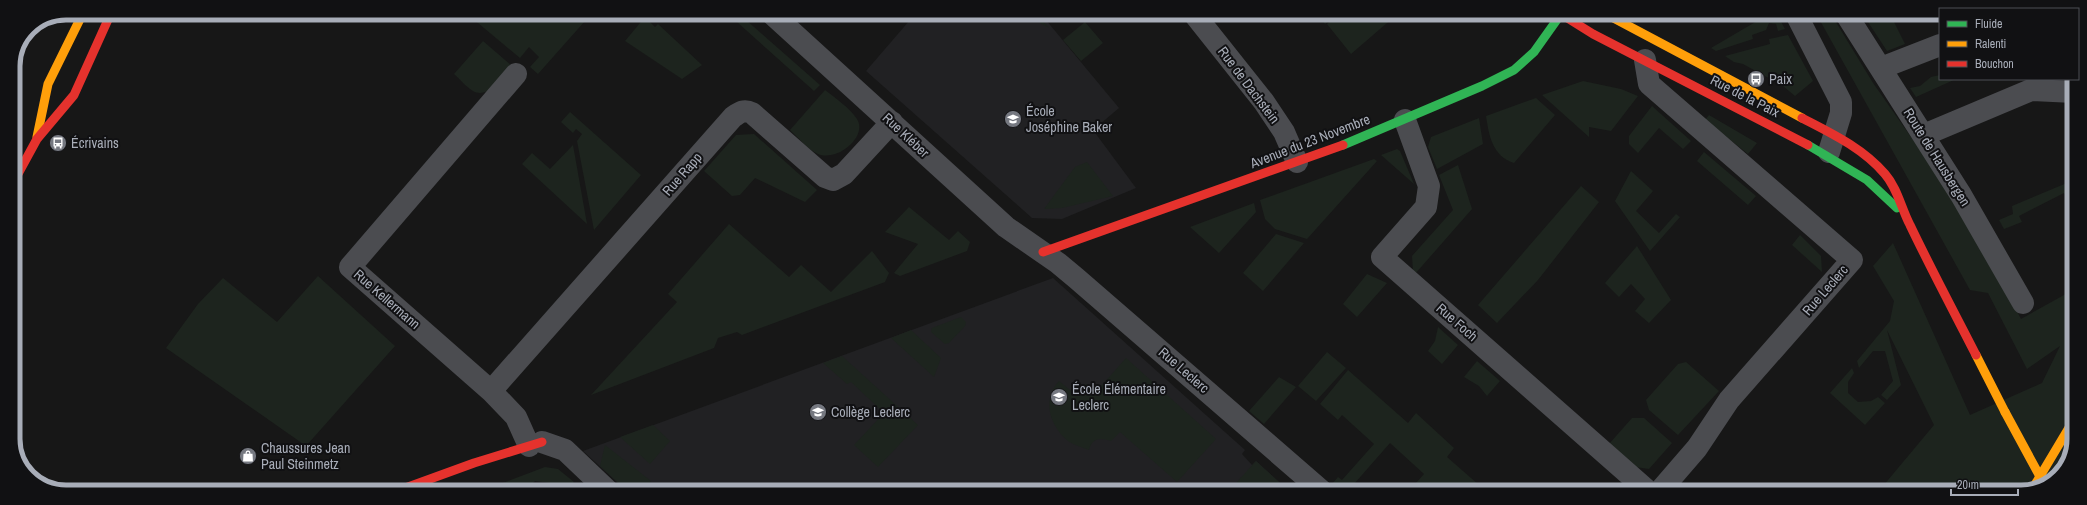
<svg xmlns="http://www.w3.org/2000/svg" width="2087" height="505" font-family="'Archivo Narrow',sans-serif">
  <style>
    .built { fill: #212123 }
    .green { fill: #1d241e }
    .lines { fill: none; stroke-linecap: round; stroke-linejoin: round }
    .street { stroke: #4b4c50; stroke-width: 22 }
    .fast { stroke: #30b455; stroke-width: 9 }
    .slow { stroke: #ff9f0a; stroke-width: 9 }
    .jam { stroke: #e5322d; stroke-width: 9 }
    .slow-bridge { stroke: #ff9f0a; stroke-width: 9 }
    .labels { text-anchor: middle; stroke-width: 4; stroke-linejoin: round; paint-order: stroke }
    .poi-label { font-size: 14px; fill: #a8adb8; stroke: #111113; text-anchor: start }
    .street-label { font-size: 14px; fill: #a8adb8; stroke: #111113 }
    .rim { fill: none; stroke: #a8adb8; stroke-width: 5 }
  </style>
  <rect width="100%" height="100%" fill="#171717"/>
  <!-- built -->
  <path class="built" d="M916 13 1041 14 1119 108 1093 130 1136 188 1062 219 1032 218 866 71Z
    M1053 278 1245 450 1242 454 1252 465 1256 461 1280 483 1272 492 627 491 583 451Z"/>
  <!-- green -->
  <path class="green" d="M466 13H490L499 21 506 13H579L578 15 585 21 538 74 530 67 539 57 529 47 520 58Z
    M727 13H738L820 85 814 91Z
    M1010 14H1037L1049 28 1040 23V21L1023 15 1007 17Z
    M1317 14H1337L1325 24Z
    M1339 14H1391L1394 17 1351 54 1327 24Z
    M1769 14H1777L1785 29 1778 31 1776 24 1769 23 1766 30 1752 35 1753 39 1716 51 1711 48Z
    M1831 14 1873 83 1972 224 2021 319 2073 290V449L2053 481 2021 492H1878L1934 425 1887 330 1901 385 1887 400 1881 395 1893 381 1885 351H1873L1859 368 1857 361 1890 321 1894 301 1873 266 1893 243 1970 415 2042 383 2060 346 2027 369 1988 293 1970 290 1818 17Z
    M1886 14H1890L1905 44 1887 51 1868 22Z
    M645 17 655 27 658 24 702 65 682 79 625 41Z
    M1085 22 1103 43 1081 61 1063 40Z
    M37 25 13 75V66L29 29Z
    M1788 35 1813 81 1795 96 1783 86 1743 64 1734 62 1725 56 1770 44 1769 39Z
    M483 41 512 66C504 76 488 100 473 91 466 87 460 79 454 74Z
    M1940 75V79H1956L1916 97 1910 88 1920 86 1931 77Z
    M1583 81 1621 89 1638 96 1611 131 1589 127V137L1542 95Z
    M825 90C835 98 850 108 857 119 868 136 838 162 818 154 808 150 798 137 790 130Z
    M1536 98 1555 115 1514 163C1492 156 1489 135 1486 116Z
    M1652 106 1691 141 1683 149 1659 128 1638 153 1629 144V136Z
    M570 112 641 175 594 230 577 141 582 134 576 129 573 133 561 122Z
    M1709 115 1757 143 1748 154 1705 120Z
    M1479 118 1483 144 1437 169 1428 147 1431 137Z
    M754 134 817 190 805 202 755 178 740 195 732 196 704 171 736 135Z
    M573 145 587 224 522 164 532 153 550 169Z
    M1397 149 1400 151 1414 184 1381 155Z
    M1704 152 1756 196 1748 205 1697 161Z
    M1374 159 1377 161 1307 239 1275 229 1265 219 1260 200Z
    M1087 162 1113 196 1062 208 1044 209 1075 167Z
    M1458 165 1472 209 1415 274 1413 271 1412 256 1453 210 1439 175Z
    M1631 171 1653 191 1636 211 1659 233 1676 214 1680 217 1650 251 1615 201Z
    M2074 180V210L2064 193 2019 216 2022 222 2004 229 1999 220 2013 214 2012 206Z
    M1581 186 1599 202 1538 280 1497 323 1478 305Z
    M1254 203 1256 212 1219 253 1190 227Z
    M909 207 949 240 958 231 970 242 967 251 900 276 894 273 918 244 885 232Z
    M729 224 789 277 801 265 831 292 872 251 889 273 885 282 742 335 737 332 718 338 714 348 591 395 677 302 668 294Z
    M1276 234 1304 243 1263 291 1243 273Z
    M1800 235 1821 256 1822 272 1792 245Z
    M1637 246 1671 300 1649 323 1635 311 1645 299 1631 284 1619 297 1605 283Z
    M1367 274 1387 283 1357 317 1343 304Z
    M318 276 395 346 306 446 166 348 198 304 223 278 277 322Z
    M961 317 966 322 965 326 949 343 945 344 931 332 932 328Z
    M1438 327 1458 345 1442 364 1428 351 1435 341Z
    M911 330 941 358 934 377 891 338Z
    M1327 352 1346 368 1316 401 1298 386Z
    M842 356 918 425 878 467 854 445 884 413 851 382 847 384 823 363Z
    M1126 358 1216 439 1177 482 1120 432 1111 441C1100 437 1092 438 1089 450 1082 447 1074 445 1068 441 1049 425 1042 400 1059 381L1075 394 1081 385 1087 384 1095 393Z
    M1477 361 1500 381 1487 396 1479 386 1464 377Z
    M1686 362 1719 391 1678 435 1649 410 1646 400 1678 364Z
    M1852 368 1854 373 1848 382V393L1858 402 1871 401 1878 397 1885 403 1865 425 1830 393Z
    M1348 370 1408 423 1416 413 1454 448 1447 457 1487 492H1432L1429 489 1426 492H1416L1421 487 1416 483 1424 474 1390 443 1347 492H1340L1332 484 1338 477 1342 480 1374 444 1342 415 1338 420 1320 404Z
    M1279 377 1296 387 1264 424 1249 411Z
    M1632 418H1644L1672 443 1649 469 1635 467 1609 444Z
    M653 425 670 441 650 464 620 437Z
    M605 445 651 481 646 487 651 491H627L600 466Z
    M1256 461 1290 492H1228Z
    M545 467 558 469 574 482 565 491 550 483 535 481 525 491H482Z"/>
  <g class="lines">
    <!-- street -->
    <path class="street" d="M771 13 1006 227 1058 263 1076 278 1323 492
      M1194 14 1264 102 1284 132 1297 162
      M1796 14 1841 102V113L1829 152
      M1846 14 1961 195 2023 303
      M1645 60 1649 84 1852 260 1729 400 1697 448 1659 492
      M1881 68 1940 45
      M516 74 350 267 491 391 516 417 529 446
      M1405 120 1429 186 1426 207 1382 257 1649 492
      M1924 135 2031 90 2074 92
      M491 391 733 117C740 112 744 109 752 113L825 177 833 180 844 174 892 122
      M542 442 565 450 608 491"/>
    <!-- fast -->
    <path class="fast" d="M1343 145 1482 86 1514 70 1534 52 1561 14
      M1808 145 1867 180 1897 208"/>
    <!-- slow -->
    <path class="slow" d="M1606 14 1802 118
      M37 137 48 84 83 13
      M1976 355 2005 412
      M2033 488 2073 421"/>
    <!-- jam -->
    <path class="jam" d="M1561 14 1593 34 1808 145
      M1802 118C1831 133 1863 148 1885 174 1898 189 1901 208 1910 225 1931 269 1954 312 1976 355
      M13 183 37 139 74 95 111 13
      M1043 252 1343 145
      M397 491 474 463 542 442"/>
    <!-- slow-bridge -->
    <path class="slow-bridge" d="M2005 412 2044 484"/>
  </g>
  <!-- icons -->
  <defs>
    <g id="bus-disc" transform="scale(0.9)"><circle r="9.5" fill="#757880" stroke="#111113"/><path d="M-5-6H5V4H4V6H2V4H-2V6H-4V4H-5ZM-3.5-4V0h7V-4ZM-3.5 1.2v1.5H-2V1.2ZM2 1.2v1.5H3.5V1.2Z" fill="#fff"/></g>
    <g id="school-disc" transform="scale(0.9)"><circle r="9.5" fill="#757880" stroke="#111113"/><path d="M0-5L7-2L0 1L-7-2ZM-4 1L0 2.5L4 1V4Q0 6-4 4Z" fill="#fff"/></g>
    <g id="shop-disc" transform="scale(0.9)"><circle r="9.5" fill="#757880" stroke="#111113"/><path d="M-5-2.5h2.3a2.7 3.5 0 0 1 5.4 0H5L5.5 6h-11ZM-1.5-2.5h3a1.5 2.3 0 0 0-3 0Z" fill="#fff"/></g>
  </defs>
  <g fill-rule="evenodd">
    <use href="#bus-disc" x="1756" y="79"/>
    <use href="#school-disc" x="1013" y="119"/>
    <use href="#bus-disc" x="58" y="143"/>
    <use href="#school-disc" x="1059" y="397"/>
    <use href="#school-disc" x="818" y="412"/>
    <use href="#shop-disc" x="248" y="456"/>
  </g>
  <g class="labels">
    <!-- poi labels -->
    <g class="poi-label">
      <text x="1769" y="84">Paix</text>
      <text x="1026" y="116">École<tspan x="1026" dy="16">Joséphine Baker</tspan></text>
      <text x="71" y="148">Écrivains</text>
      <text x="1072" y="394">École Élémentaire<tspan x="1072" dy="16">Leclerc</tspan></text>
      <text x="831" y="417">Collège Leclerc</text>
      <text x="261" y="453">Chaussures Jean<tspan x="261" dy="16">Paul Steinmetz</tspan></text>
    </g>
    <!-- street labels -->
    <g class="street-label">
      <text transform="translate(1249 85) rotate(53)" y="5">Rue de Dachstein</text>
      <text transform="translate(1745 96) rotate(27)" y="5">Rue de la Paix</text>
      <text transform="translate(906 135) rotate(43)" y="5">Rue Kléber</text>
      <text transform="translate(1310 141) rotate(-21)" y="5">Avenue du 23 Novembre</text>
      <text transform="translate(1937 157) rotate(58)" y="5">Route de Hausbergen</text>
      <text transform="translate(682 174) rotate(-49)" y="5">Rue Rapp</text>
      <text transform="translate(1825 290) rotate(-49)" y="5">Rue Leclerc</text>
      <text transform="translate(387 299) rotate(41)" y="5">Rue Kellermann</text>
      <text transform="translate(1457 322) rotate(41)" y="5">Rue Foch</text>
      <text transform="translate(1184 370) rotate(41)" y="5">Rue Leclerc</text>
    </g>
  </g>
  <!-- crop -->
  <path d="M0 0H2087V505H0ZM66 20H2021A46 46 0 0 1 2067 66V439A46 46 0 0 1 2021 485H66A46 46 0 0 1 20 439V66A46 46 0 0 1 66 20Z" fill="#111113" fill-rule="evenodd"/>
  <path class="rim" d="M66 20H2021A46 46 0 0 1 2067 66V439A46 46 0 0 1 2021 485H66A46 46 0 0 1 20 439V66A46 46 0 0 1 66 20Z"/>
  <!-- legend -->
  <rect x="1939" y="8" width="140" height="72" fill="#111113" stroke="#4d4f55"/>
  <rect x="1947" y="21" width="20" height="6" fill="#30b455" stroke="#4d4f55"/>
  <text x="1975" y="28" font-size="12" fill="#a8adb8">Fluide</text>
  <rect x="1947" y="41" width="20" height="6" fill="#ff9f0a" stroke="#4d4f55"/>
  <text x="1975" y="48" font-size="12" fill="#a8adb8">Ralenti</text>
  <rect x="1947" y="61" width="20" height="6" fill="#e5322d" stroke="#4d4f55"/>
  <text x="1975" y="68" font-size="12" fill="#a8adb8">Bouchon</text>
  <!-- scale -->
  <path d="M1951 489v6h67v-6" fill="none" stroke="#a8adb8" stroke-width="2"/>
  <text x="1957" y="489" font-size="12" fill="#a8adb8" stroke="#111113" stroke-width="3" paint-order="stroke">20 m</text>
</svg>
